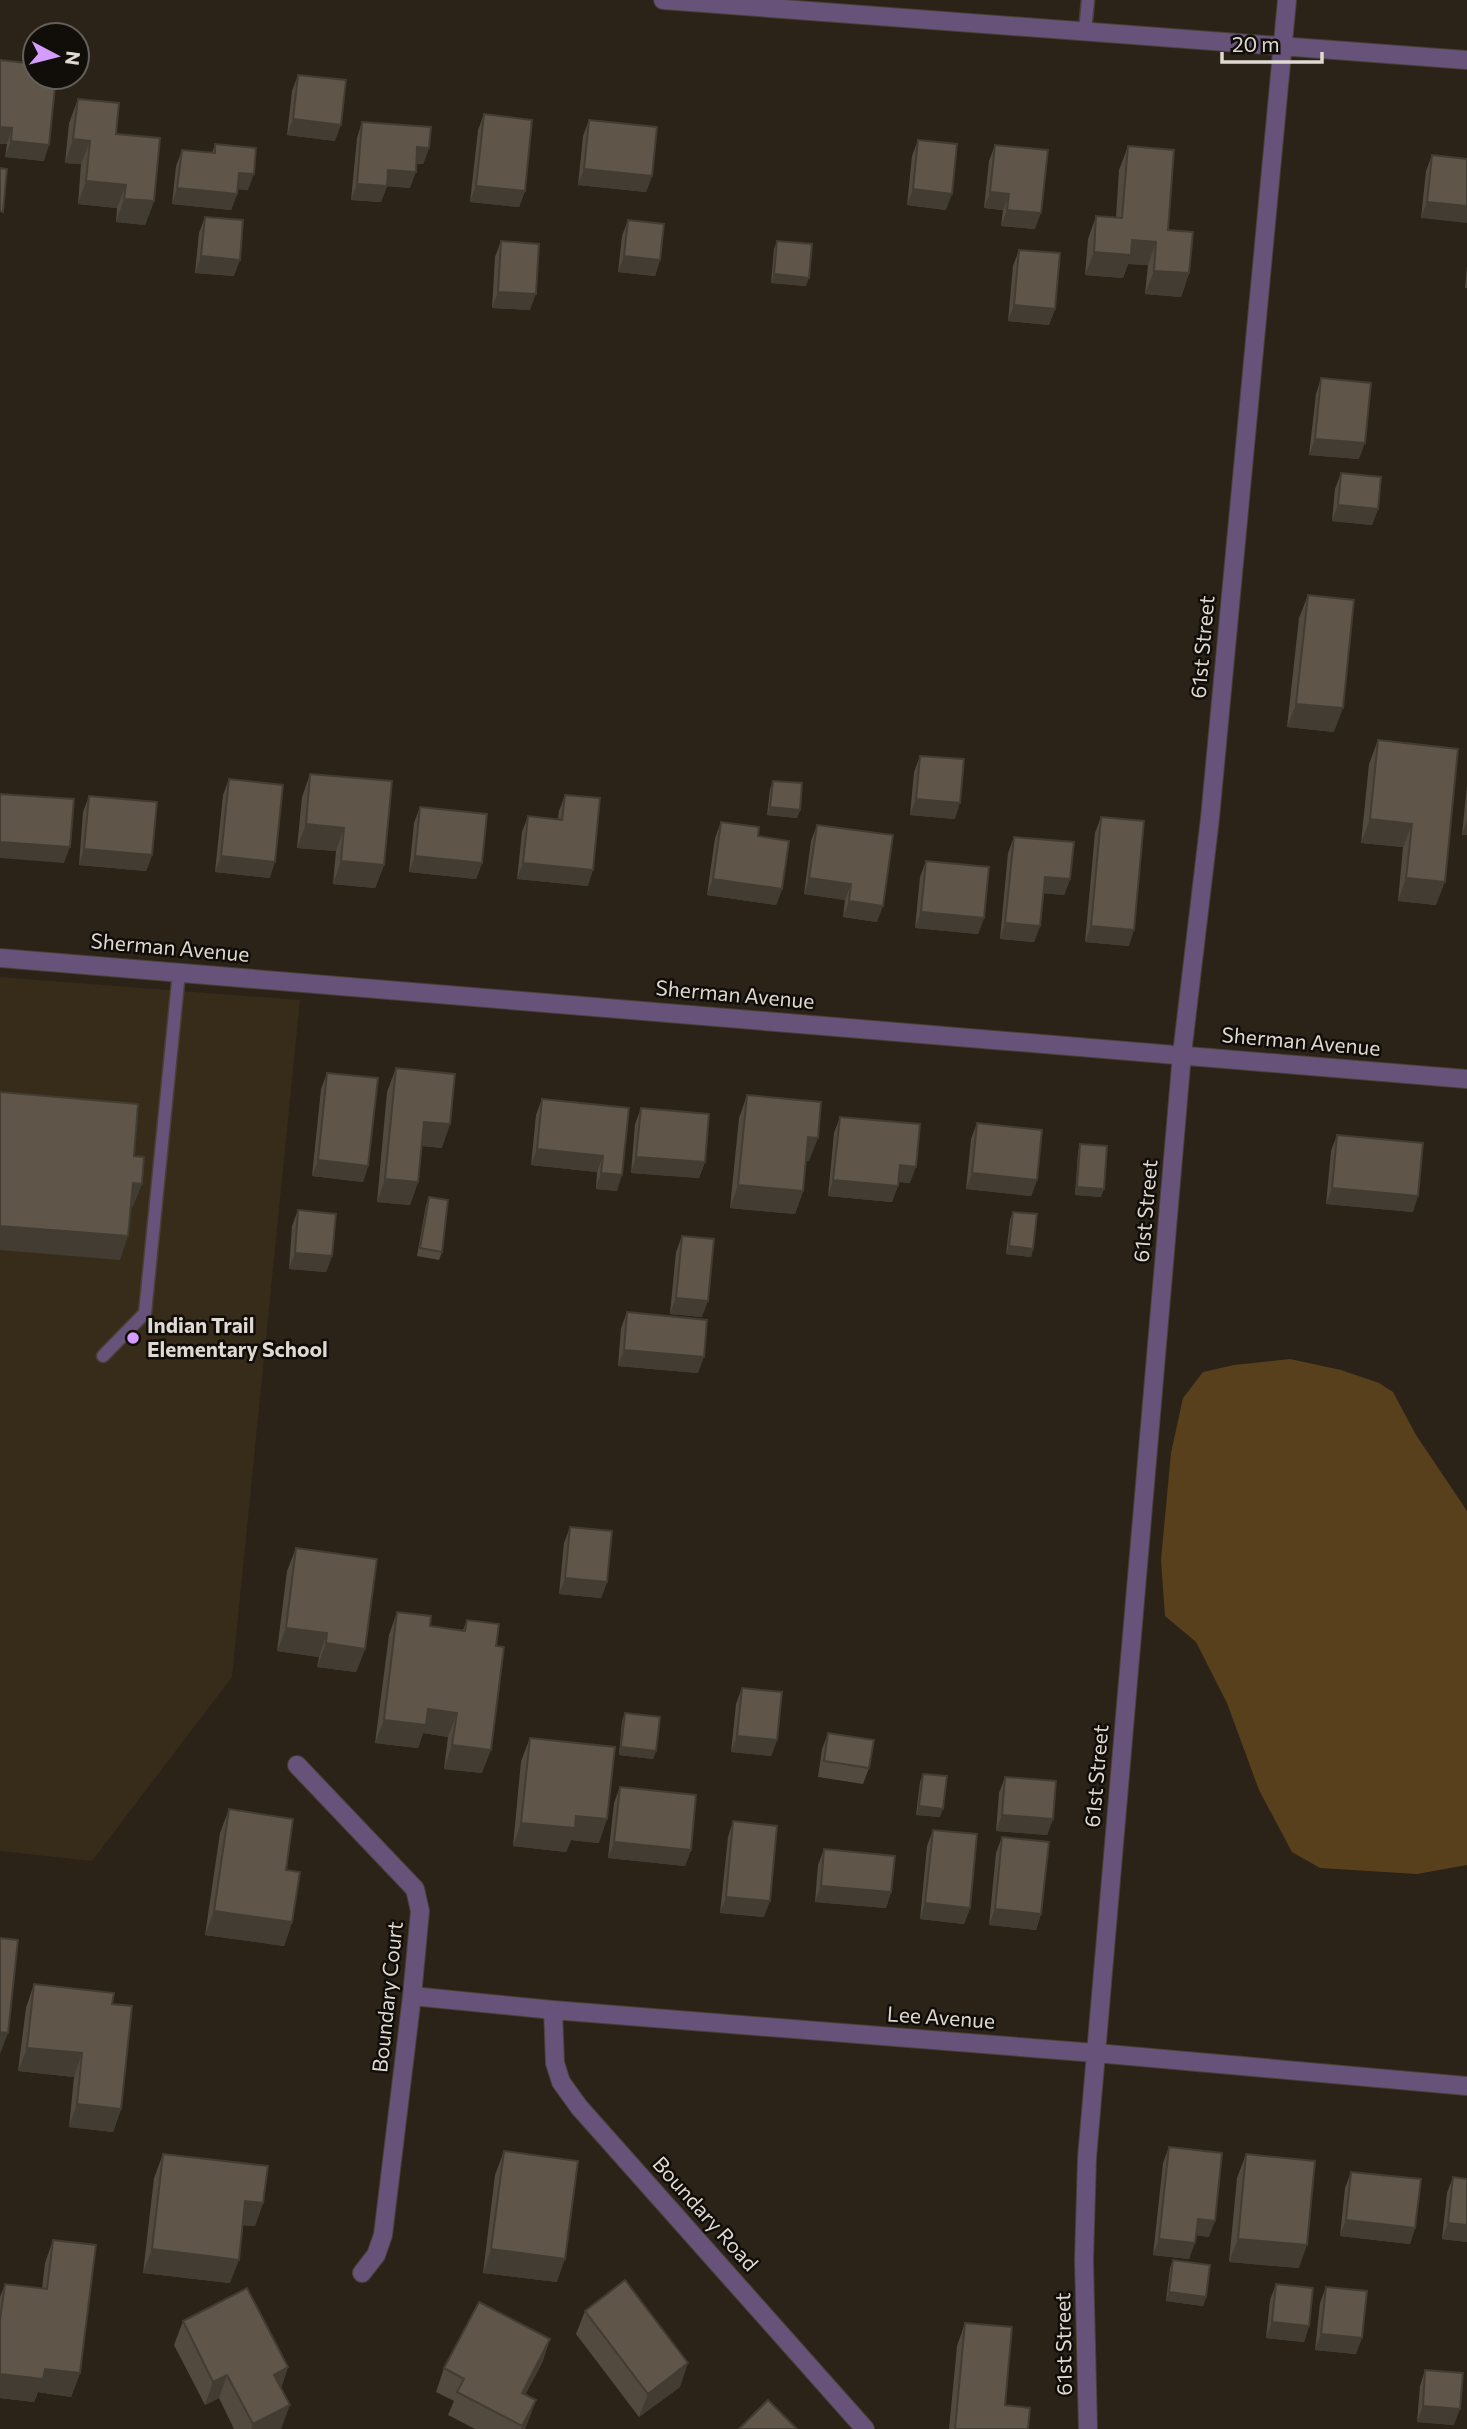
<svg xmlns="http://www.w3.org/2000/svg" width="1467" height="2429" font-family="Commissioner,sans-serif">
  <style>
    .built { fill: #372b1a }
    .green { fill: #58401c }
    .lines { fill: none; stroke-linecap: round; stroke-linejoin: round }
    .service-casing { stroke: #484036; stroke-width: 15 }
    .minor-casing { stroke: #484036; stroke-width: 20 }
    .service { stroke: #675279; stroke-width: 12 }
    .minor { stroke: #675279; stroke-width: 18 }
    .wall { fill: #524a3f }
    .shaded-wall { fill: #423c33 }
    .building { fill: #5f5649; stroke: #423c33; stroke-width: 2 }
    .poi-dot { fill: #d29dfd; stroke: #110d08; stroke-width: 2.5 }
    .labels { text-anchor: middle; stroke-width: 5; stroke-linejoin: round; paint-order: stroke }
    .street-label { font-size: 21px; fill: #dfd9d2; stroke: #110d08 }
    .poi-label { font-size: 21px; font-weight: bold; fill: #dfd9d2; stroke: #110d08; text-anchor: start }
  </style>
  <rect width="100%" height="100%" fill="#2b2318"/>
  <!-- built -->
  <path class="built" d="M0 977 300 1000 232 1677 92 1861 0 1851Z"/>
  <!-- green -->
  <path class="green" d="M1290 1359 1341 1370 1379 1383 1393 1392 1416 1435 1467 1511V1865L1417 1874 1320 1868 1292 1852 1259 1790 1227 1703 1196 1642 1165 1616 1161 1560 1171 1453 1183 1398 1203 1372 1234 1365Z"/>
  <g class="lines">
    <!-- service casing -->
    <g class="service-casing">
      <path id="service" d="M1085 31 1088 0
        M103 1356 145 1313 179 972"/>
    </g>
    <!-- minor casing -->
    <g class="minor-casing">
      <path id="minor" d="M663 0 1467 60
        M0 958 1467 1079
        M297 1765 415 1889 420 1911 412 1996 383 2235 376 2255 362 2273
        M412 1996 553 2010 1096 2053 1467 2086
        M553 2010 555 2063 561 2082 579 2107 865 2429
        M1088 2429 1084 2260 1087 2158 1182 1054 1210 818 1287 0"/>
    </g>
    <!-- service -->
    <use href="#service" class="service"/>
    <!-- minor -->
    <use href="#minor" class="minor"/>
  </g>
  <!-- wall -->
  <path class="wall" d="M0 60 44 161 5 157 7 144Z
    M298 75 335 141 287 135 292 91Z
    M78 99 116 134 154 201 145 225 116 222 117 208 78 204 81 164 65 163 69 123Z
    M484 114 525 191 519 207 470 202 478 130Z
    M589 120 652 176 646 192 578 185 583 136Z
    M362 122 429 148 423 164H416L410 188 387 186 381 202 351 200 357 138Z
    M918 140 946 210 907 205 912 156Z
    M215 144 248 190 238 189 237 194 231 210 172 204 176 166 182 150 212 153Z
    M995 145 1035 229 1001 226 1003 210 984 208 989 161Z
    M1128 146 1189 273 1181 297 1145 294 1148 265 1128 264 1123 278 1085 275 1088 239 1096 216 1116 217 1119 170Z
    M1432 155 1467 159 1421 218 1426 171Z
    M205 217 234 276 195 273 199 233Z
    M628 220 660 260 655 276 618 272 622 236Z
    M501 241 530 310 492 308 495 257Z
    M777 241 806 286 771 283 774 249Z
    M1019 250 1055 309 1049 325 1008 321 1013 266Z
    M1467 266V288H1465Z
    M1321 378 1359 459 1309 455 1316 394Z
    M1341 473 1378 509 1372 525 1332 521 1335 489Z
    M1308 595 1334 732 1287 727 1299 618Z
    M1378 740 1458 749 1436 905 1398 901 1403 847 1361 843 1369 764Z
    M920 756 955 819 910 815 914 772Z
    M310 774 384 865 375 888 333 884 336 851 297 848 302 797Z
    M229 779 270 878 215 872 223 795Z
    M773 781 800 810 797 818 767 815 770 789Z
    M1467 785V835H1462Z
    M565 795 588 886 517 879 522 832 528 816 558 819 559 811Z
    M89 796 152 855 146 871 79 865 83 812Z
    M420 807 482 863 476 879 409 872 414 823Z
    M1101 817 1129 946 1085 942 1095 833Z
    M721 822 758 836 782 889 776 905 707 895 715 838Z
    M817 825 877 922 843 917 845 900 804 894 811 841Z
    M1014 837 1070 879 1064 895 1044 893 1040 926 1034 942 1000 939 1008 853Z
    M926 861 984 918 978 934 915 928 920 877Z
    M396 1068 442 1148 422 1146 418 1182 410 1205 377 1202 387 1092Z
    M327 1073 368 1166 363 1182 312 1176 321 1089Z
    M747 1095 809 1161H806L803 1191 795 1214 730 1208 739 1118Z
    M542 1099 629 1108 617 1191 596 1189 597 1172 531 1165 536 1115Z
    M641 1108 705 1162 699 1178 631 1173 635 1124Z
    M840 1117 910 1183 899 1182 892 1202 828 1196 834 1133Z
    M977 1123 1037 1180 1031 1196 966 1189 971 1139Z
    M1337 1135 1413 1212 1326 1204 1331 1151Z
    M1080 1144 1101 1197 1075 1195 1078 1152Z
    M429 1197 442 1252 439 1260 417 1256 426 1205Z
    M298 1210 332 1256 326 1272 289 1269 292 1226Z
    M1013 1212 1033 1249 1031 1257 1006 1254 1010 1220Z
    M682 1236 702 1317 670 1314 676 1252Z
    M627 1312 698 1373 618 1366 621 1328Z
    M570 1527 607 1582 601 1598 559 1594 564 1543Z
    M296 1548 365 1649 356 1672 317 1667 319 1657 277 1651 287 1571Z
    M397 1612 430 1626 463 1630 467 1620 482 1773 444 1769 448 1737 423 1733 418 1748 375 1743 389 1635Z
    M742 1688 777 1740 771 1756 731 1752 736 1704Z
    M625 1713 656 1751 653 1759 619 1755 622 1721Z
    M828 1733 869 1768 863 1784 818 1777 822 1749Z
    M530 1738 599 1843 571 1840 566 1852 513 1846 521 1761Z
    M923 1774 940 1817 916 1815 920 1782Z
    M1005 1777 1053 1819 1047 1835 996 1831 999 1793Z
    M620 1787 691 1850 685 1866 608 1858 614 1803Z
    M229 1809 286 1870 292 1922 284 1946 205 1935 220 1833Z
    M733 1821 764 1917 720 1913 728 1837Z
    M933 1830 970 1908 964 1924 920 1919 927 1846Z
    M1002 1837 1041 1914 1036 1930 989 1925 996 1853Z
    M824 1849 891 1892 886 1908 815 1902 818 1865Z
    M34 1984 121 2109 113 2132 69 2127 74 2077 18 2071 26 2008Z
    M1169 2147 1209 2237 1196 2235 1189 2259 1153 2255 1163 2163Z
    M504 2151 557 2282 483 2273 495 2175Z
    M163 2154 263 2203 255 2226 243 2225 230 2283 143 2273 154 2178Z
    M1246 2154 1299 2268 1229 2262 1237 2178Z
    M1351 2172 1415 2228 1410 2244 1340 2236 1345 2188Z
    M1453 2177 1467 2179V2242L1442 2239 1447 2193Z
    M53 2240 80 2373 71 2397 38 2392 34 2402 0 2398V2297L5 2284 42 2289 45 2263Z
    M1173 2260 1206 2297 1203 2306 1166 2301 1170 2268Z
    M1276 2284 1309 2326 1304 2342 1266 2338 1270 2300Z
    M1326 2287 1356 2354 1315 2350 1320 2303Z
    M585 2311 680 2387 639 2417 576 2334Z
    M183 2321 288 2367 281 2388V2429H234L219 2398 205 2405 174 2345Z
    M965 2323 1005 2405 1028 2429H949L957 2346Z
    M550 2339 542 2363 525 2395 536 2400 525 2429H475L448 2415 454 2401 436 2392 444 2368Z
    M1425 2370 1454 2425 1417 2422 1420 2386Z"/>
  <!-- shaded-wall -->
  <path class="shaded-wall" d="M293 119 341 125 335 141 287 135Z
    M0 127 12 128 7 144H0Z
    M73 139 90 141 81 164 65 163Z
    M11 141 49 145 44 161 5 157Z
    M417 147 429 148 423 164 412 163Z
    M584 169 652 176 646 192 578 185Z
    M388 170 416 172 410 188 383 186Z
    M239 173 254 174 248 190 233 189Z
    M86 181 126 185 117 208 78 204Z
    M357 184 387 186 381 202 351 200Z
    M476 186 525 191 519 207 470 202Z
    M177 188 237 194 231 210 172 204Z
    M913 189 952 194 946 210 907 205Z
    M990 192 1009 194 1003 210 984 208Z
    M124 199 154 201 145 225 116 222Z
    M1427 202 1467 206V223L1421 218Z
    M1007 210 1041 213 1035 229 1001 226Z
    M1132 240 1156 242 1148 265 1128 264 1123 278 1085 275 1094 252Z
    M201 256 240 260 234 276 195 273Z
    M624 256 660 260 655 276 618 272Z
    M1154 271 1189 273 1181 297 1145 294Z
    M774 274 809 278 806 286 771 283Z
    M498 292 536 294 530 310 492 308Z
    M1014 305 1055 309 1049 325 1008 321Z
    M1315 439 1365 443 1359 459 1309 455Z
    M1338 505 1378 509 1372 525 1332 521Z
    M1296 704 1343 708 1334 732 1287 727Z
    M916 799 960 803 955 819 910 815Z
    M770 807 800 810 797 818 767 815Z
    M1370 819 1412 824 1403 847 1361 843Z
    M1467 820V835H1462Z
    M306 824 344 828 336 851 297 848Z
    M0 842 70 847 64 863 0 858Z
    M84 849 152 855 146 871 79 865Z
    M221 856 275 862 270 878 215 872Z
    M415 856 482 863 476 879 409 872Z
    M341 861 384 865 375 888 333 884Z
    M523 863 593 870 588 886 517 879Z
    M1045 877 1070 879 1064 895 1039 893Z
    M809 878 851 884 845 900 804 894Z
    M1406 878 1445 882 1436 905 1398 901Z
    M713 879 782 889 776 905 707 895Z
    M849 901 883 906 877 922 843 917Z
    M921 912 984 918 978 934 915 928Z
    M1005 923 1040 926 1034 942 1000 939Z
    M1091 926 1134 930 1129 946 1085 942Z
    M424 1122 450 1124 442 1148 415 1145Z
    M808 1137 818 1138 809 1161 800 1160Z
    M537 1149 603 1156 597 1172 531 1165Z
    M636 1157 705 1162 699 1178 631 1173Z
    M318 1160 368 1166 363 1182 312 1176Z
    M900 1165 916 1167 910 1183 894 1181Z
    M601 1173 622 1175 617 1191 596 1189Z
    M972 1173 1037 1180 1031 1196 966 1189Z
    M385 1179 418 1182 410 1205 377 1202Z
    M833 1180 898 1186 892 1202 828 1196Z
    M133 1183 142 1184 133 1207H124Z
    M738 1185 803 1191 795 1214 730 1208Z
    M1077 1187 1104 1189 1101 1197 1075 1195Z
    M1332 1188 1418 1196 1413 1212 1326 1204Z
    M0 1226 128 1236 120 1260 0 1250Z
    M1009 1246 1033 1249 1031 1257 1006 1254Z
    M295 1253 332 1256 326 1272 289 1269Z
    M676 1298 708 1301 702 1317 670 1314Z
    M624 1350 704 1357 698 1373 618 1366Z
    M565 1578 607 1582 601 1598 559 1594Z
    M286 1628 327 1633 319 1657 277 1651Z
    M326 1643 365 1649 356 1672 317 1667Z
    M428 1709 457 1713 448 1737 423 1733 418 1748 375 1743 384 1720Z
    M737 1736 777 1740 771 1756 731 1752Z
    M452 1745 491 1750 482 1773 444 1769Z
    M621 1747 656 1751 653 1759 619 1755Z
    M919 1806 943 1809 940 1817 916 1815Z
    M1002 1815 1053 1819 1047 1835 996 1831Z
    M576 1816 607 1819 599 1843 571 1840 566 1852 513 1846 521 1823Z
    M614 1842 691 1850 685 1866 608 1858Z
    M821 1886 891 1892 886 1908 815 1902Z
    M726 1897 770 1901 764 1917 720 1913Z
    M925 1903 970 1908 964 1924 920 1919Z
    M995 1909 1041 1914 1036 1930 989 1925Z
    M214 1911 292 1922 284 1946 205 1935Z
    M0 2032 8 2033 0 2054Z
    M27 2048 82 2053 74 2077 18 2071Z
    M77 2104 121 2109 113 2132 69 2127Z
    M245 2201 263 2203 255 2226 237 2225Z
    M1198 2219 1215 2221 1209 2237 1192 2235Z
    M1346 2220 1415 2228 1410 2244 1340 2236Z
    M1448 2223 1467 2225V2242L1442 2239Z
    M1159 2239 1195 2243 1189 2259 1153 2255Z
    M1238 2239 1307 2245 1299 2268 1229 2262Z
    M152 2249 239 2260 230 2283 143 2273Z
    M491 2249 565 2259 557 2282 483 2273Z
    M1169 2292 1206 2297 1203 2306 1166 2301Z
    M1272 2322 1309 2326 1304 2342 1266 2338Z
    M1321 2334 1362 2338 1356 2354 1315 2350Z
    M550 2339 542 2363 513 2417 522 2393Z
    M688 2363 680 2387 639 2417 648 2394Z
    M288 2367 280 2391 274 2375Z
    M45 2369 80 2373 71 2397 38 2392 34 2402 0 2398V2374Z
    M227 2375 219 2398 205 2405 213 2382Z
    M536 2400 527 2424 525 2429H521Z
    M290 2405 281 2429H251L253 2424Z
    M1423 2406 1460 2409 1454 2425 1417 2422Z"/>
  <!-- building -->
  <path class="building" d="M0 60 35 64V77H56L49 145 11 141 12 128 0 127Z
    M298 75 346 80 341 125 293 119Z
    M78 99 119 103 116 134 160 138 154 201 124 199 126 185 86 181 90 141 73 139Z
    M484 114 532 120 525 191 476 186Z
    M589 120 657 127 652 176 584 169Z
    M362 122 431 127 429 148 417 147 416 172 388 170 387 186 357 184Z
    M918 140 957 144 952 194 913 189Z
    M215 144 256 148 254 174 239 173 237 194 177 188 182 150 215 153Z
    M995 145 1048 150 1041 213 1007 210 1009 194 990 192Z
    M1128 146 1174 150 1168 230 1193 232 1189 273 1154 271 1156 242 1132 240 1131 255 1094 252 1096 216 1122 218Z
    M1432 155 1467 159V206L1427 202Z
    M0 168 7 169 3 212 0 211Z
    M205 217 243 220 240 260 201 256Z
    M628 220 664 224 660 260 624 256Z
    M501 241 539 244 536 294 498 292Z
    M777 241 812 244 809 278 774 274Z
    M1019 250 1060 253 1055 309 1014 305Z
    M1321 378 1371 383 1365 443 1315 439Z
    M1341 473 1381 477 1378 509 1338 505Z
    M1308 595 1354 600 1343 708 1296 704Z
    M1378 740 1458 749 1445 882 1406 878 1412 824 1370 819Z
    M920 756 964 759 960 803 916 799Z
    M310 774 392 781 384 865 341 861 344 828 306 824Z
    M229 779 283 785 275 862 221 856Z
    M773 781 802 783 800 810 770 807Z
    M0 794 74 799 70 847 0 842Z
    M565 795 600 798 593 870 523 863 528 816 562 820Z
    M89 796 157 802 152 855 84 849Z
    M420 807 487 814 482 863 415 856Z
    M1101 817 1144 821 1134 930 1091 926Z
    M721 822 759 827 758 836 789 841 782 889 713 879Z
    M817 825 893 835 883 906 849 901 851 884 809 878Z
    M1014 837 1074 842 1070 879 1045 877 1040 926 1005 923Z
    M926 861 989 867 984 918 921 912Z
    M396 1068 455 1074 450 1124 424 1122 418 1182 385 1179Z
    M327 1073 378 1078 368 1166 318 1160Z
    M0 1092 138 1104 134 1156 144 1157 142 1184 133 1183 128 1236 0 1226Z
    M747 1095 821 1102 818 1138 808 1137 803 1191 738 1185Z
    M542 1099 629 1108 622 1175 601 1173 603 1156 537 1149Z
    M641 1108 709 1114 705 1162 636 1157Z
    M840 1117 920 1124 916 1167 900 1165 898 1186 833 1180Z
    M977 1123 1042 1130 1037 1180 972 1173Z
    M1337 1135 1423 1143 1418 1196 1332 1188Z
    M1080 1144 1107 1146 1104 1189 1077 1187Z
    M429 1197 448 1200 442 1252 420 1248Z
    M298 1210 336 1214 332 1256 295 1253Z
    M1013 1212 1037 1214 1033 1249 1009 1246Z
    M682 1236 714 1239 708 1301 676 1298Z
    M627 1312 707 1320 704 1357 624 1350Z
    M570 1527 612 1531 607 1582 565 1578Z
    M296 1548 377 1559 365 1649 326 1643 327 1633 286 1628Z
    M397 1612 431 1616 430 1626 465 1631 467 1620 499 1624 496 1646 504 1647 491 1750 452 1745 457 1713 428 1709 426 1725 384 1720Z
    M742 1688 782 1692 777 1740 737 1736Z
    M625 1713 660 1717 656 1751 621 1747Z
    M828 1733 874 1740 869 1768 824 1761Z
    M530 1738 615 1747 607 1819 576 1816 575 1828 521 1823Z
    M923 1774 947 1776 943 1809 919 1806Z
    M1005 1777 1056 1781 1053 1819 1002 1815Z
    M620 1787 696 1795 691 1850 614 1842Z
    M229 1809 293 1819 286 1870 300 1872 292 1922 214 1911Z
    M733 1821 777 1826 770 1901 726 1897Z
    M933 1830 977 1834 970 1908 925 1903Z
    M1002 1837 1049 1842 1041 1914 995 1909Z
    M824 1849 895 1856 891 1892 821 1886Z
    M0 1938 18 1940 8 2033 0 2032Z
    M34 1984 114 1993 112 2004 132 2006 121 2109 77 2104 82 2053 27 2048Z
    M1169 2147 1222 2153 1215 2221 1198 2219 1195 2243 1159 2239Z
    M504 2151 578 2161 565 2259 491 2249Z
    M163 2154 268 2166 263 2203 245 2201 239 2260 152 2249Z
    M1246 2154 1315 2161 1307 2245 1238 2239Z
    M1351 2172 1421 2179 1415 2228 1346 2220Z
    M1453 2177 1467 2179V2225L1448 2223Z
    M53 2240 96 2245 80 2373 45 2369 43 2379 0 2374V2320L5 2284 47 2289Z
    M1173 2260 1210 2265 1206 2297 1169 2292Z
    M625 2280 688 2363 648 2394 585 2311Z
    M1276 2284 1313 2288 1309 2326 1272 2322Z
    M1326 2287 1367 2291 1362 2338 1321 2334Z
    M247 2288 288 2367 274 2375 290 2405 253 2424 227 2375 213 2382 183 2321Z
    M479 2302 550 2339 522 2393 536 2400 522 2426 457 2392 464 2379 444 2368Z
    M965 2323 1012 2327 1005 2405 1030 2408 1028 2429H955Z
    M1425 2370 1463 2373 1460 2409 1423 2406Z
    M768 2400 797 2429H739Z"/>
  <!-- markers -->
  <circle class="poi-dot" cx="133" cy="1338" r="7"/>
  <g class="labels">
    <!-- street labels -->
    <g class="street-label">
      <text transform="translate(1203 647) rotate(-85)" y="7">61st Street</text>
      <text transform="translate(170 948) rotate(5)" y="7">Sherman Avenue</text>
      <text transform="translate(735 995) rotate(5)" y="7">Sherman Avenue</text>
      <text transform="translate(1301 1042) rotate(5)" y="7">Sherman Avenue</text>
      <text transform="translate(1146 1211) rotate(-85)" y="7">61st Street</text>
      <text transform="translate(1097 1776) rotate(-85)" y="7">61st Street</text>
      <text transform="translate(388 1997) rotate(-84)" y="7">Boundary Court</text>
      <text transform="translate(941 2018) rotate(4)" y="7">Lee Avenue</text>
      <text transform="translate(705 2214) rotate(48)" y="7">Boundary Road</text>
      <text transform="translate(1064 2344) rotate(-91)" y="7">61st Street</text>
    </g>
    <!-- poi labels -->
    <g class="poi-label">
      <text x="147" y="1333">Indian Trail<tspan x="147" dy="24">Elementary School</tspan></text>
    </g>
  </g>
  <!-- north arrow -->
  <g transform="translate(56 56) rotate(97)"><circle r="33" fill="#110d08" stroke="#635f59" stroke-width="2"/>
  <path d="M0-5L12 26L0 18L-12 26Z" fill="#d29dfd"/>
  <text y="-10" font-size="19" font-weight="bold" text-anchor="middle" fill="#dfd9d2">N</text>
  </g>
  <!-- scale -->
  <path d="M1222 52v10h100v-10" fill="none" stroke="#dfd9d2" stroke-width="3.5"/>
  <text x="1232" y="52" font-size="21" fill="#dfd9d2" stroke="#110d08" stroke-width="5" paint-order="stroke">20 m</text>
</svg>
